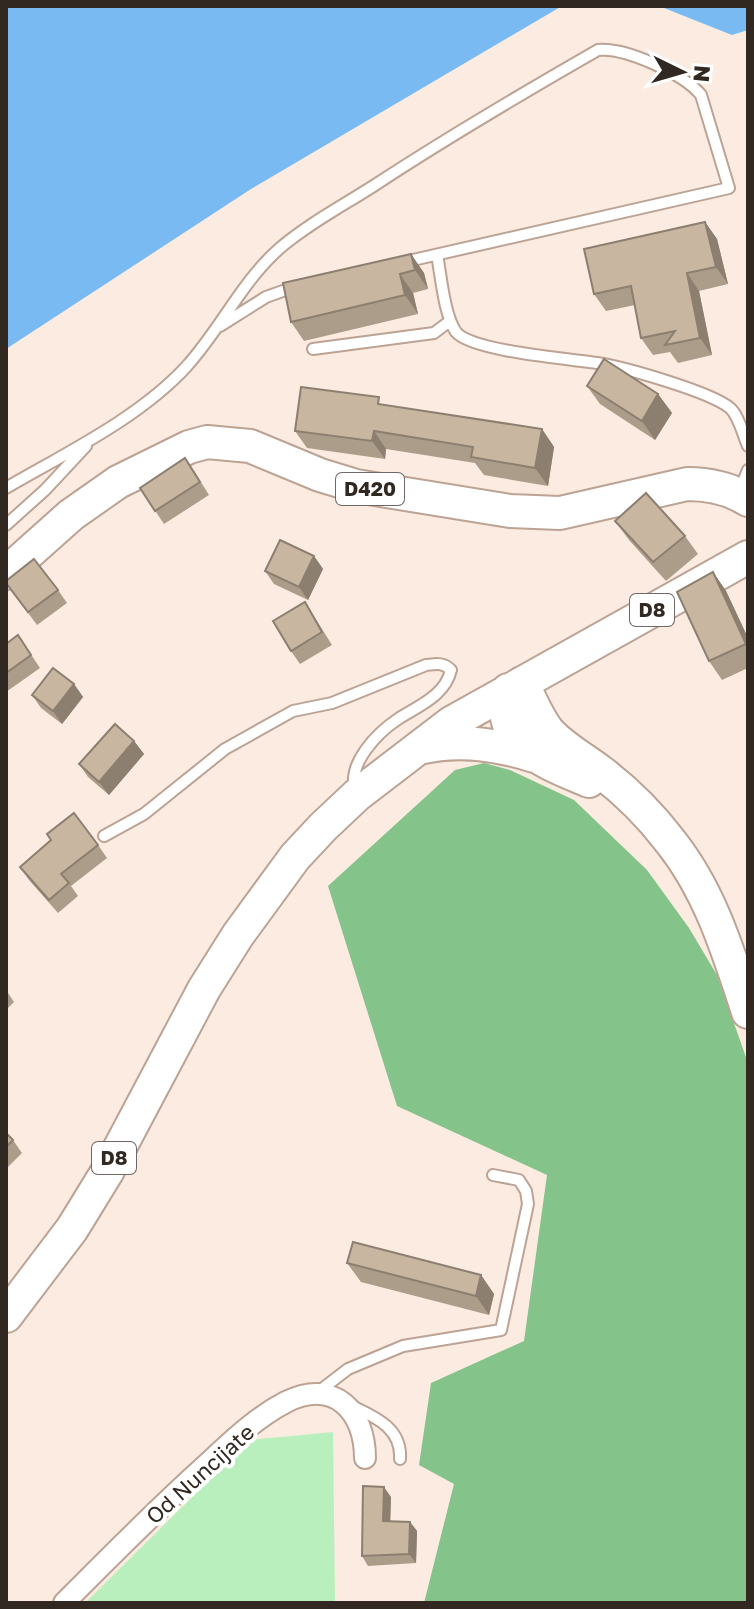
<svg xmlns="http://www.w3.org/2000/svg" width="754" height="1609" font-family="'Golos Text',sans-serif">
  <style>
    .green { fill: #b9efbd }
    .forest { fill: #84c389 }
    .water { fill: #79baf3 }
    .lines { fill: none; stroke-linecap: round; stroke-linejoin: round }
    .lane-casing { stroke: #bca394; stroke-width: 14 }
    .street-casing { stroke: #bca394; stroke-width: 24 }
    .primary-casing { stroke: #bca394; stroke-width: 36 }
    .lane { stroke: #fff; stroke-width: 10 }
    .street { stroke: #fff; stroke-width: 20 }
    .primary { stroke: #fff; stroke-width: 32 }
    .wall { fill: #ac9d8a }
    .shaded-wall { fill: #8c7f70 }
    .building { fill: #c8b6a0; stroke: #8c7f70; stroke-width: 2 }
    .labels { text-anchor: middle; stroke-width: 8; stroke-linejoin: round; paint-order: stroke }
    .shield { fill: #fff; stroke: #6f6864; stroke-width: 2 }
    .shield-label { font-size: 20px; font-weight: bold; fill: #312822 }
    .street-label { font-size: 22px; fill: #312822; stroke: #fff }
  </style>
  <rect width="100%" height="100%" fill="#fbebe1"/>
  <!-- green -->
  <path class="green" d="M333 1432 335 1603H85L250 1440Z"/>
  <!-- forest -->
  <path class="forest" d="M484 763 510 770 574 800 647 870 689 928 717 975 748 1063V1603H424L454 1484 419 1465 431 1383 524 1341 547 1175 397 1106 328 886 455 770Z"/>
  <!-- water -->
  <path class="water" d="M6 6H562L251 189 6 349Z
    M659 6H748V30L732 35Z"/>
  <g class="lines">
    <!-- lane casing -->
    <g class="lane-casing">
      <path id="lane" d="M437 255C441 275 444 315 456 332 471 351 570 359 597 363 624 367 711 392 730 408 739 416 743 435 748 446
        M220 326 266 297 294 287
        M313 349 434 333 450 321
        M6 488C66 453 139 418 186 367 220 330 242 281 280 248 308 224 344 205 375 185 448 137 523 93 598 50 625 47 684 74 701 95L729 188 404 262
        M739 492 748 470
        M6 525 45 490 86 446
        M104 836 144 814 225 749 293 711 332 703 426 665C436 664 443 662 451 670 445 696 418 706 398 719 377 733 348 763 355 789
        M318 1392 348 1369 403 1346 501 1330 528 1204 526 1191 519 1180 493 1175
        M352 1406C375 1417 402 1428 400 1459"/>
    </g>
    <!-- street casing -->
    <g class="street-casing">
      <path id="street" d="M64 1603C110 1557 156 1510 205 1466 230 1443 255 1418 286 1402 334 1378 365 1411 365 1458"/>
    </g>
    <!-- primary casing -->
    <g class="primary-casing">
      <path id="primary" d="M6 573 71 515 118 482 189 447 207 442 250 446 320 475 356 486 510 511 560 513 687 484C709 484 729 488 748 500
        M522 683C530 698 537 717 548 731 563 748 583 758 601 772 626 791 651 816 670 841 710 891 728 951 748 1012
        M508 690C495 746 547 763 589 781
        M419 748C457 739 497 744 534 756
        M6 1316 72 1229 107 1172 204 989 238 935 295 857 323 827 357 795 451 723 748 557"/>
    </g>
    <!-- lane -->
    <use href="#lane" class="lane"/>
    <!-- street -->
    <use href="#street" class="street"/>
    <!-- primary -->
    <use href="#primary" class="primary"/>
  </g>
  <!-- wall -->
  <path class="wall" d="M705 222 717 239 728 284 699 291 712 355 678 363 670 352 653 355 641 338 635 305 606 311 594 294Z
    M411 254 424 273 428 289 413 293 418 314 304 341 291 322Z
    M587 386 658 394 672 413 655 440 600 404Z
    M384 405 542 429 554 447 548 486 484 475 475 463 386 449 385 459 307 448 295 431Z
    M194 471 209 495 164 524 140 488Z
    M615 521 685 536 698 554 666 581 629 540Z
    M314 556 323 569 308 600 274 584 265 571Z
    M713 572 726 591 748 638V668L722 680 709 661Z
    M6 583 58 590 67 603 37 625Z
    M305 602 332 645 300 664 291 651Z
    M18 635 40 668 6 692V644Z
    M74 684 83 697 62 724 41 708 32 695Z
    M134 741 144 754 109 795 88 777 79 764Z
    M98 845 107 858 71 886 78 896 58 913 29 880 20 867Z
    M6 990 14 1002 6 1010Z
    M6 1133 13 1140 22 1153 6 1169Z
    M347 1263 481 1275 494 1294 489 1315 361 1282Z
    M391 1497 390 1521 410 1522 417 1531 416 1563 368 1566 362 1556Z"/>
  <!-- shaded-wall -->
  <path class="shaded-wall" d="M705 222 717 239 728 284 716 267Z
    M411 254 424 273 428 289 415 270Z
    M687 273 699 291 712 355 700 338Z
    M400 274 413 293 418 314 405 295Z
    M658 394 672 413 655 440 642 421Z
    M542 429 554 447 548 486 535 468Z
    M374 431 386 449 385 459 372 441Z
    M314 556 323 569 308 600 299 587Z
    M713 572 726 591 748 638V647Z
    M74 684 83 697 62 724 53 711Z
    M134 741 144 754 109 795 99 782Z
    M481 1275 494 1294 489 1315 476 1296Z
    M384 1487 391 1497 390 1530 383 1521Z
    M410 1522 417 1531 416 1563 409 1554Z"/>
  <!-- building -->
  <path class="building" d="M705 222 716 267 687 273 700 338 665 345 675 331 641 338 631 286 594 294 584 249Z
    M411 254 415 270 400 274 405 295 291 322 283 283Z
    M604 359 658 394 642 421 587 386Z
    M301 387 379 397 378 404 542 429 535 468 471 457 473 447 374 431 372 441 295 431Z
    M185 458 200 482 155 511 140 488Z
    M646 493 685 536 653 562 615 521Z
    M280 540 314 556 299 587 265 571Z
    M34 559 58 590 28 612 6 583V581Z
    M713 572 746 644 709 661 677 592Z
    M305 602 322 632 291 651 273 621Z
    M18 635 31 655 6 673V644Z
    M53 668 74 684 53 711 32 695Z
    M115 724 134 741 99 782 79 764Z
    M74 813 98 845 61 874 69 883 49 900 20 867 51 840 47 834Z
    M6 1133 13 1140 6 1147Z
    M353 1242 481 1275 476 1296 347 1263Z
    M363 1486 384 1487 383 1521 410 1522 409 1554 362 1556Z"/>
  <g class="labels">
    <!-- shield labels -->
    <g class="shield">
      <rect x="336" y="473" width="68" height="32" rx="6"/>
      <rect x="630" y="594" width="44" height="32" rx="6"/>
      <rect x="92" y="1142" width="44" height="32" rx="6"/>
    </g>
    <g class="shield-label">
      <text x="370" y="496">D420</text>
      <text x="652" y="617">D8</text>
      <text x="114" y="1165">D8</text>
    </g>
    <!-- street labels -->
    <g class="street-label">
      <text transform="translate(200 1474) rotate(-42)" y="8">Od Nuncijate</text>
    </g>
  </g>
  <!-- border -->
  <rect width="754" height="1609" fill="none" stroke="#312822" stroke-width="16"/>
  <!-- north arrow -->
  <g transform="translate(682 72) rotate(95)" stroke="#ffffff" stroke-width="6" paint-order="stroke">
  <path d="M0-6L14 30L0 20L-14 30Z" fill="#312822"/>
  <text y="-12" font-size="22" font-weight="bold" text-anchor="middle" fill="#312822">N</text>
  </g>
</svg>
